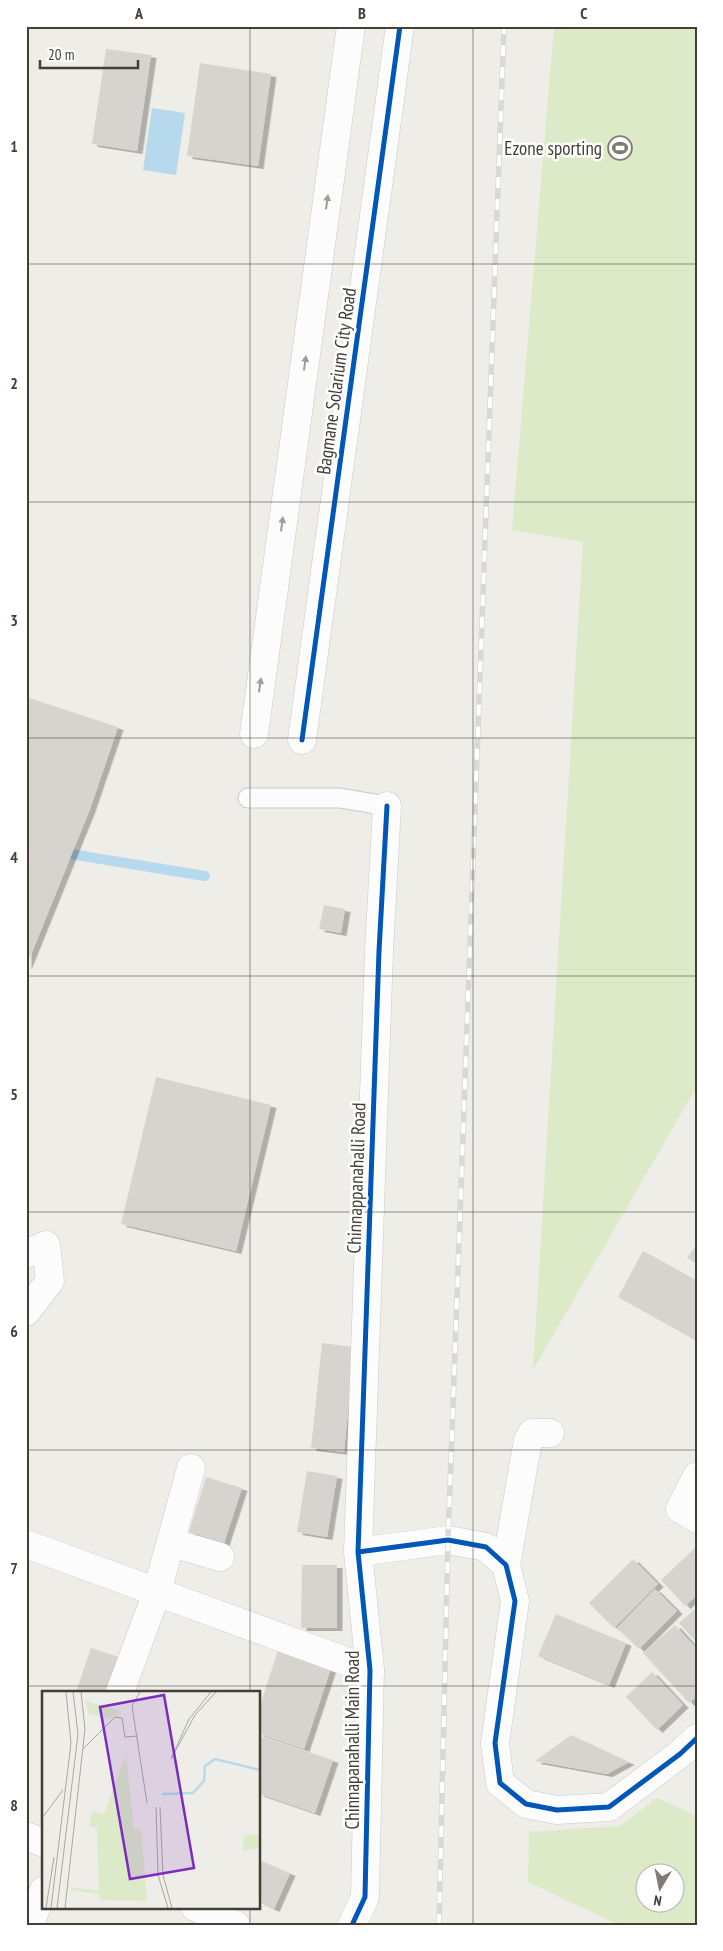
<svg xmlns="http://www.w3.org/2000/svg" width="723" height="1951" font-family="'PT Sans Narrow',sans-serif">
  <style>
    .green { fill: #dceac8; fill-rule: evenodd }
    .water { fill: #b7d9ed }
    .lines { fill: none; stroke-linecap: round; stroke-linejoin: round }
    .stream { stroke: #b7d9ed; stroke-width: 10 }
    .building { fill: #d7d4cf; filter: url(#shadow) }
    .service-casing { stroke: #cbc9c4; stroke-width: 21 }
    .minor-casing { stroke: #cbc9c4; stroke-width: 29 }
    .tertiary-casing { stroke: #cbc9c4; stroke-width: 29 }
    .service { stroke: #fcfcfc; stroke-width: 19 }
    .minor { stroke: #fcfcfc; stroke-width: 28 }
    .tertiary { stroke: #fcfcfc; stroke-width: 28 }
    .rail-casing { stroke: #d8d8d7; stroke-width: 5.5 }
    .rail { stroke: #fff; stroke-width: 4; stroke-dasharray: 11; stroke-linecap: butt }
    .cycleway-casing { stroke: #fff; stroke-width: 8 }
    .cycleway { stroke: #0057b8; stroke-width: 5 }
    .oneway { fill: #a09d98 }
    .grid { fill: none; stroke: #443e34; stroke-width: 1; stroke-opacity: 0.55 }
    .labels { text-anchor: middle; stroke-width: 5; stroke-linejoin: round; paint-order: stroke }
    .poi-label { font-size: 19px; fill: #443e34; stroke: #fff; text-anchor: end }
    .street-label { font-size: 19px; fill: #443e34; stroke: #fff }
    .inset-river { fill: none; stroke: #b7d9ed; stroke-width: 2.5 }
    .inset-road { fill: none; stroke: #aaa7a0; stroke-width: 1 }
    .view { fill: #7b2cbf; fill-opacity: 0.15; stroke: #7b2cbf; stroke-width: 2.5 }
    .inset-edge { fill: none; stroke: #443e34; stroke-width: 2.5 }
    .neatline { fill: none; stroke: #443e34; stroke-width: 2 }
    .grid-label { font-size: 16px; text-anchor: middle; font-weight: bold; fill: #443e34 }
  </style>
  <defs>
    <filter id="shadow"><feDropShadow dx="5.5" dy="3" stdDeviation="0" flood-color="#0004"/></filter>
  </defs>
  <rect width="100%" height="100%" fill="#eeede8"/>
  <!-- green -->
  <path class="green" d="M554 26H697V1086L533 1370 583 542 512 530Z
    M657 1798 697 1816V1925H619L528 1882 529 1832 620 1826ZM646 1874H676V1904H646Z"/>
  <!-- water -->
  <path class="water" d="M152 108 185 113 176 175 143 170Z"/>
  <g class="lines">
    <!-- stream -->
    <path class="stream" d="M58 852 205 876"/>
  </g>
  <!-- building -->
  <path class="building" d="M106 49 151 55 137 151 92 144Z
    M200 63 271 74 258 166 187 156Z
    M26 697 118 727 90 809 26 967Z
    M324 905 345 909 341 933 319 929Z
    M156 1077 271 1105 236 1251 121 1224Z
    M697 1244V1264L687 1258Z
    M643 1251 697 1281V1341L618 1297Z
    M322 1343 354 1347 344 1452 311 1448Z
    M307 1471 337 1476 327 1537 297 1532Z
    M206 1477 242 1488 224 1543 189 1532Z
    M697 1546V1595L685 1606 661 1580Z
    M633 1559 658 1584 614 1628 589 1603Z
    M302 1565H337V1628H301Z
    M655 1589 677 1611 639 1649 617 1628Z
    M697 1607V1643L679 1623Z
    M556 1614 626 1643 609 1685 538 1656Z
    M675 1625 697 1649V1696L689 1703 643 1653Z
    M279 1647 332 1665 304 1749 259 1734V1709Z
    M91 1648 122 1658 110 1692H76Z
    M652 1672 683 1705 657 1730 626 1697Z
    M571 1735 629 1762 607 1774 535 1761Z
    M259 1736 333 1760 315 1813 259 1794Z
    M259 1860 290 1873 274 1909 259 1902Z"/>
  <g class="lines">
    <!-- service casing -->
    <g class="service-casing">
      <path id="service" d="M248 798H340L387 806"/>
    </g>
    <!-- minor casing -->
    <g class="minor-casing">
      <path id="minor" d="M697 1476 680 1509 697 1519
        M172 1543 220 1557
        M26 1544 370 1670
        M506 1565 528 1440 532 1433H550
        M120 1692 157 1592 191 1468
        M26 1836 44 1843
        M195 1907 236 1925
        M29 1925 44 1890"/>
    </g>
    <!-- tertiary casing -->
    <g class="tertiary-casing">
      <path id="tertiary" d="M254 734 351 26
        M302 740 400 26
        M26 1254 46 1245 50 1281 26 1312
        M358 1552 448 1540 486 1547 506 1565 515 1601 495 1743 500 1783 526 1804 557 1810 609 1807 680 1754 697 1738
        M352 1925 365 1897 370 1670 358 1552 379 951 387 806"/>
    </g>
    <!-- service -->
    <use href="#service" class="service"/>
    <!-- minor -->
    <use href="#minor" class="minor"/>
    <!-- tertiary -->
    <use href="#tertiary" class="tertiary"/>
    <!-- rail casing -->
    <g class="rail-casing">
      <path id="rail" d="M439 1925 448 1540 504 26"/>
    </g>
    <!-- rail -->
    <use href="#rail" class="rail"/>
    <!-- cycleway casing -->
    <g class="cycleway-casing">
      <path id="cycleway" d="M302 740 400 26
        M358 1552 448 1540 486 1547 506 1565 515 1601 495 1743 500 1783 526 1804 557 1810 609 1807 680 1754 697 1738
        M352 1925 365 1897 370 1670 358 1552 379 951 387 806"/>
    </g>
    <!-- cycleway -->
    <use href="#cycleway" class="cycleway"/>
  </g>
  <!-- one-way arrows -->
  <defs><path id="oneway-solid" d="M-6-.8H1V-3.2L6.5 0L1 3.2V.8H-6Z" transform="scale(1.25)"/></defs>
  <g class="oneway">
    <use href="#oneway-solid" transform="translate(327 202) rotate(-82)"/>
    <use href="#oneway-solid" transform="translate(305 363) rotate(-82)"/>
    <use href="#oneway-solid" transform="translate(282 524) rotate(-82)"/>
    <use href="#oneway-solid" transform="translate(260 685) rotate(-82)"/>
  </g>
  <!-- grid -->
  <path class="grid" d="M250 26V1692M473 26V1925M26 264H697M26 502H697M26 738H697M26 976H697M26 1212H697M26 1450H697M26 1686H697M250 1907V1925"/>
  <!-- icons -->
  <defs>
    <g id="stadium-ring" transform="scale(1.25)"><circle r="9.5" fill="#fff" stroke="#807b73" stroke-width="1.5"/><path d="M0-5a6.5 5 0 1 0 0 10a6.5 5 0 1 0 0-10ZM-3.5-1.8h7v3.6h-7Z" fill="#807b73"/></g>
  </defs>
  <g fill-rule="evenodd">
    <use href="#stadium-ring" x="620" y="148"/>
  </g>
  <g class="labels">
    <!-- poi labels -->
    <g class="poi-label">
      <text x="602" y="155">Ezone sporting</text>
    </g>
    <!-- street labels -->
    <g class="street-label">
      <text transform="translate(336 381) rotate(-82)" y="7">Bagmane Solarium City Road</text>
      <text transform="translate(356 1178) rotate(-88)" y="7">Chinnappanahalli Road</text>
      <text transform="translate(352 1740) rotate(-90)" y="7">Chinnapanahalli Main Road</text>
    </g>
  </g>
  <!-- overview -->
  <g transform="translate(42 1691)">
    <rect width="218" height="218" fill="#eeede8"/>
    <path d="M43 10 76 19 77 23 66 28 47 23ZM84 64 92 138H99L105 210 58 209 57 203 28 199 29 196 57 200 55 137 47 135 51 120 62 123ZM217 143V158L200 159 203 144Z" fill="#dceac8"/>
    <path class="inset-river" d="M120 103 151 102 162 90 163 75 173 68 218 79"/>
    <path class="inset-road" d="M98 1 90 15 105 112M41 58 73 26 80 27 83 46 96 45M129 68 153 24 174 1M129 68 147 28 169 1M114 116 116 184 126 217M118 116 121 184 130 217M0 127 21 99M4 217 12 166M9 217 29 52 24 1M15 217 36 43 31 1M23 217 43 38 39 1"/>
    <path class="view" d="M122 4 152 177 88 188 58 16Z"/>
    <rect width="218" height="218" class="inset-edge"/>
  </g>
  <!-- border -->
  <rect width="723" height="1951" fill="none" stroke="#ffffff" stroke-width="55"/>
  <!-- north arrow -->
  <g transform="translate(660 1888) rotate(190)"><circle r="24" fill="#ffffff" stroke="#b4b2ae"/>
  <path d="M0-4L9 19L0 12L-9 19Z" fill="#807b73"/>
  <text y="-8" font-size="14" font-weight="bold" text-anchor="middle" fill="#443e34">N</text>
  </g>
  <!-- scale -->
  <path d="M40 60v8h98v-8" fill="none" stroke="#443e34" stroke-width="2.5"/>
  <text x="48" y="60" font-size="15" fill="#443e34" stroke="#ffffff" stroke-width="4" paint-order="stroke">20 m</text>
  <rect x="28" y="28" width="668" height="1896" class="neatline"/>
  <g class="grid-label">
    <text x="139" y="19">A</text>
    <text x="362" y="19">B</text>
    <text x="584" y="19">C</text>
    <text x="14" y="152">1</text>
    <text x="14" y="389">2</text>
    <text x="14" y="626">3</text>
    <text x="14" y="863">4</text>
    <text x="14" y="1100">5</text>
    <text x="14" y="1337">6</text>
    <text x="14" y="1574">7</text>
    <text x="14" y="1811">8</text>
  </g>
</svg>
